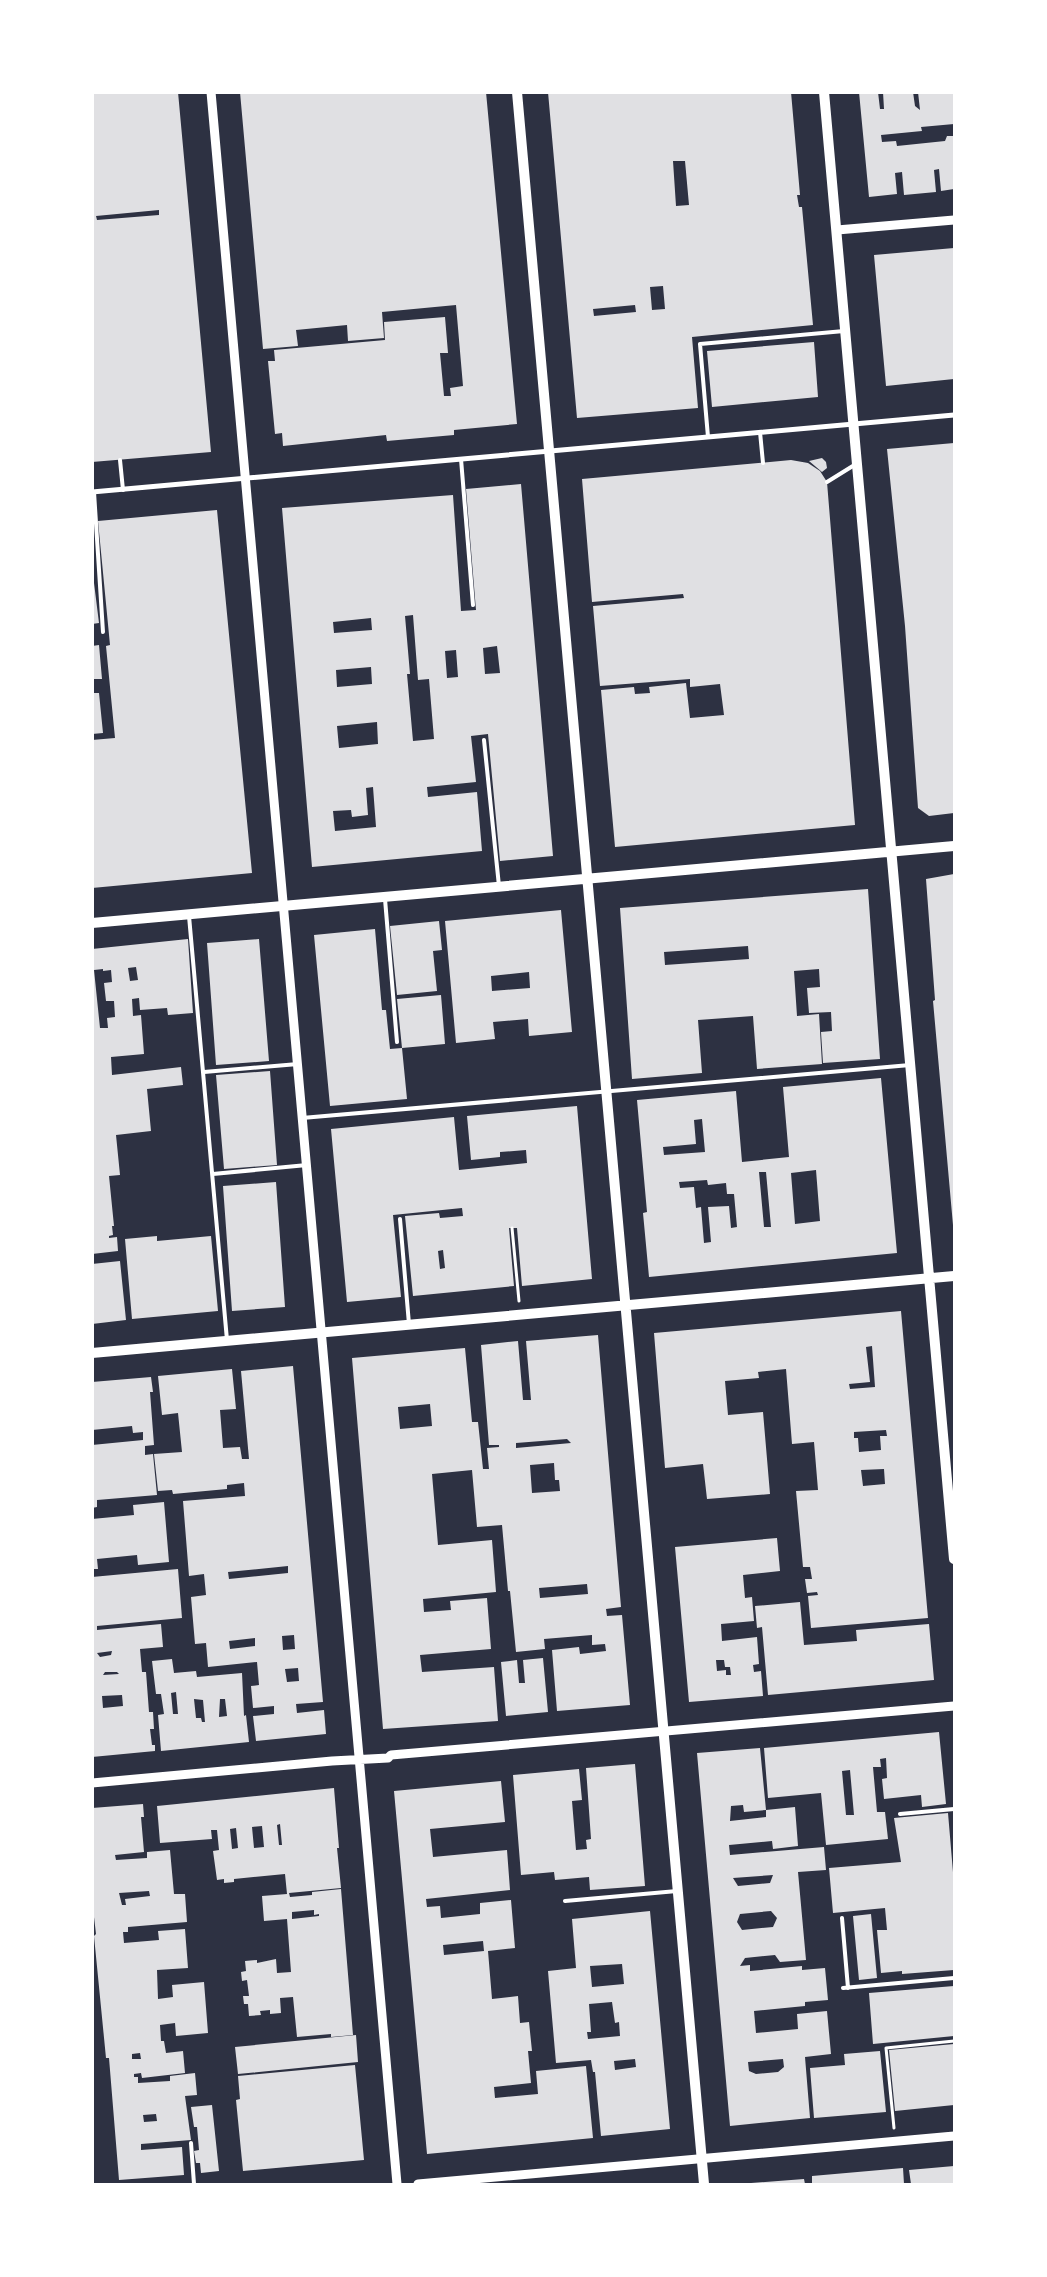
<svg xmlns="http://www.w3.org/2000/svg" width="1047" height="2277" font-family="'Sofia Sans Condensed',sans-serif">
  <style>
    .building { fill: #e0e0e3; fill-rule: evenodd }
    .lines { fill: none; stroke-linecap: round; stroke-linejoin: round }
    .path { stroke: #fff; stroke-width: 3 }
    .service { stroke: #fff; stroke-width: 4 }
    .minor { stroke: #fff; stroke-width: 5 }
    .tertiary { stroke: #fff; stroke-width: 9 }
    .secondary { stroke: #fff; stroke-width: 10 }
  </style>
  <rect width="100%" height="100%" fill="#2d3142"/>
  <!-- building -->
  <path class="building" d="M104 92H178L211 452 92 462V94ZM159 210V215L97 220 96 216Z
    M240 92H486L517 424 454 430V435L387 441 386 435 283 446 282 433 275 434 268 361H275L274 350 385 340 384 322 445 317 448 353H440L444 396H451L450 388 463 386 456 305 382 312 384 338 348 341 347 325 296 330 298 346 263 349Z
    M548 92H791L800 195H797L799 207H802L813 325 692 337 698 408 577 418ZM673 161H685L689 205 676 206ZM663 286 665 309 652 310 650 287ZM635 305 636 312 594 316 593 309Z
    M859 92H878L880 109H884L883 92H913L915 106 920 110 918 92H954V124L921 127 922 131 881 135 882 142 896 141 897 146 945 141 947 136H954V189L941 191 939 169 934 170 936 192 904 195 902 172 895 173 897 194 869 197Z
    M954 248V379L886 386 874 255Z
    M814 342 818 397 712 407 707 351Z
    M954 443V813L929 816 918 808 905 626 887 449Z
    M822 458 826 462 827 468 822 472 809 461Z
    M791 460 808 463 820 471 827 482 855 825 615 847 601 690 634 687 635 694 650 693 649 687 686 683 690 718 724 715 720 684 690 687V679L600 686 593 606 684 598 683 594 592 602 582 479Z
    M521 484 553 856 500 861 488 734 471 736 476 782 427 787 428 797 477 792 482 851 312 867 282 508 453 495 461 611 476 610 466 489ZM413 615 418 680 429 679 434 739 413 741 407 674H410L405 616ZM371 618 372 630 334 633 333 622ZM497 646 500 673 485 674 483 648ZM456 650 458 677 447 678 445 651ZM371 667 372 684 337 687 336 670ZM377 722 378 744 339 748 337 726ZM373 787 376 827 335 831 333 811 351 810 352 817 368 815 366 788Z
    M217 510 252 873 92 888V740L115 738 106 646 110 645 98 521Z
    M92 567 99 623 92 624Z
    M99 645 102 679H92V646Z
    M92 693H99L103 733 92 734Z
    M954 874V1225H953L933 1001 935 1000 926 879Z
    M868 889 880 1059 823 1063 821 1032 832 1031 831 1012 809 1013 807 988 820 987 819 969 794 971 797 1016 819 1014 822 1064 757 1069 753 1016 698 1020 702 1073 632 1079 620 908ZM748 946 749 959 665 965 664 952Z
    M561 910 572 1032 529 1036 528 1019 493 1022 495 1039 456 1043 445 921ZM529 972 530 988 492 991 491 976Z
    M439 921 442 950 433 951 437 991 397 995 390 926Z
    M375 929 382 1010H386L390 1049 402 1048 407 1099 330 1106 314 935Z
    M188 939 193 1013 168 1015 167 1008 140 1010 139 998 132 999 133 1016 141 1015 144 1054 111 1057 112 1075 181 1067 183 1085 147 1089 151 1131 116 1135 120 1175 109 1176 114 1226H112L113 1235 109 1236V1238L117 1237 118 1251 92 1254V949ZM136 967 138 980 130 981 128 968ZM103 969V971L111 970 112 982 104 983 106 1001H114L115 1017 107 1018 108 1028H100L94 970Z
    M259 939 269 1061 216 1065 207 943Z
    M441 995 445 1044 402 1048 397 999Z
    M270 1071 277 1165 224 1169 216 1075Z
    M881 1078 897 1253 649 1277 643 1213 647 1212 637 1100 736 1091 742 1162 789 1157 783 1087ZM702 1119 705 1152 664 1155 663 1147 696 1144 694 1120ZM816 1170 820 1221 795 1224 791 1173ZM759 1172H766L771 1227H764ZM707 1180 708 1185 726 1183 727 1194H734L737 1227 731 1228 729 1206 708 1207 711 1242 704 1243 701 1207 696 1208 694 1187 680 1188 679 1182Z
    M577 1106 592 1279 522 1286 517 1228H509L514 1286 413 1296 405 1216 439 1213 440 1218 463 1216 462 1208 393 1215 401 1297 347 1302 331 1129 454 1117 459 1170 527 1163 526 1150 500 1152V1157L471 1160 467 1116ZM443 1250 445 1268 440 1269 438 1251Z
    M276 1182 285 1307 232 1311 223 1186Z
    M157 1236V1241L211 1236 218 1311 132 1319 125 1239Z
    M120 1261 126 1320 92 1324V1264Z
    M901 1311 928 1618 811 1628 808 1596 818 1595 817 1592 807 1593 805 1579H812L810 1567H803L796 1491 818 1490 814 1442 792 1444 786 1369 758 1372 759 1378 725 1381 728 1415 763 1412 770 1494 707 1499 703 1464 665 1468 654 1333ZM872 1346 875 1387 850 1389 849 1384 870 1382 866 1347ZM886 1430 887 1436H880L881 1450 859 1452 858 1438H854V1432ZM884 1469 885 1484 863 1486 861 1470Z
    M598 1335 621 1607 606 1609 607 1616 622 1615 630 1705 557 1711 552 1650 579 1647 580 1654 606 1651 605 1644 592 1645V1635L544 1639 545 1649 516 1652 510 1591H508L502 1525 477 1527 472 1470 432 1474 438 1545 492 1540 496 1592 423 1599 424 1612 451 1610 450 1601 487 1598 491 1649 420 1655 422 1672 494 1667 498 1721 383 1729 352 1358 465 1348 472 1422H478L483 1469H489L487 1448 499 1447V1445H489L481 1345 518 1341 523 1400H531L526 1341ZM430 1404 432 1426 400 1429 398 1407ZM567 1439 571 1443 516 1448V1443ZM554 1463 555 1480H559L560 1491 532 1493 530 1465ZM587 1584 588 1594 540 1598 539 1588Z
    M293 1366 323 1702 296 1704 297 1713 324 1710 326 1734 256 1741 253 1716 274 1714V1706L253 1708 251 1686 259 1685 257 1662 208 1667 206 1643 195 1644 191 1597 206 1595 204 1574 189 1576 183 1501 245 1496 244 1483 227 1485V1489L173 1494 172 1490 158 1491 154 1454 182 1452 178 1413 162 1415 158 1376 232 1369 236 1409 220 1410 223 1448 240 1447 242 1459H249L241 1371ZM288 1566V1573L229 1579 228 1572ZM294 1635 295 1649 283 1650 282 1636ZM255 1638V1646L230 1649 229 1641ZM298 1668 299 1681 287 1682 285 1669Z
    M151 1377 153 1392H150L154 1445 145 1446V1455L153 1454 157 1495 97 1500V1507L92 1508V1445L143 1440V1432L133 1433 132 1426 92 1430V1382Z
    M164 1502 169 1562 138 1565 137 1555 97 1559 98 1569H92V1519L134 1515 133 1505Z
    M777 1538 780 1571 743 1575 745 1598 752 1597 754 1621 721 1624 722 1641 757 1637 759 1664 753 1665 754 1672 761 1671 763 1696 689 1702 675 1547ZM716 1660H724L725 1667H730L731 1675H726V1670L717 1671Z
    M178 1569 182 1618 97 1626V1630L161 1624 163 1647 140 1649 142 1672H146L149 1712H153L154 1729H150L152 1745H155V1751L92 1757V1577ZM112 1651 111 1655 100 1657 97 1653ZM105 1672H117L119 1674 103 1675ZM122 1695 123 1706 103 1708 102 1696Z
    M800 1602 804 1645 857 1641 856 1630 929 1624 934 1680 768 1695 762 1627 757 1628 755 1606Z
    M543 1658 548 1712 506 1716 501 1662 517 1660 519 1683H525L523 1660Z
    M172 1659 174 1673 196 1671 197 1677 242 1673 244 1716 246 1715 249 1742 161 1751 158 1715 164 1714 161 1694H156L152 1661ZM176 1692 178 1714H173L171 1693ZM194 1699 203 1700 205 1722H202L201 1718H196ZM220 1699H225L227 1716 219 1717Z
    M939 1732 946 1804 922 1807 921 1795 884 1799 882 1779 887 1778 886 1758 880 1759 881 1767H873L877 1812H885L888 1839 826 1845 821 1793 768 1798 764 1748ZM850 1770 854 1815H846L842 1771Z
    M760 1748 766 1810 744 1812 743 1805 731 1806 730 1821 766 1817V1810L795 1807 798 1846 773 1849 772 1841 729 1845 730 1855 824 1847 826 1870 798 1872 806 1960 780 1962 775 1955 745 1958 740 1966 750 1965V1971L802 1966V1970L825 1968 828 2000 805 2002V2006L754 2011 756 2033 798 2029 797 2014 827 2011 831 2054 805 2057 810 2118 730 2126 697 1753ZM773 1875 770 1883 738 1886 733 1878ZM771 1911 777 1918 773 1927 742 1930 737 1922 740 1914ZM783 2059 784 2067 778 2072 756 2074 749 2071 748 2062Z
    M635 1764 645 1886 590 1890 589 1877 555 1880 554 1872 521 1875 513 1775 579 1769 582 1800 572 1801 576 1850 587 1849 586 1840 591 1839 586 1768Z
    M501 1781 505 1822 430 1829 433 1857 507 1850 510 1890 426 1899 427 1907 440 1906 441 1918 480 1914V1903L511 1900 515 1948 488 1951 492 1999 518 1996 520 2023 529 2022 532 2051H528L531 2083 494 2087 495 2098 538 2094 536 2071 586 2066 593 2138 427 2154 394 1791ZM483 1941 484 1951 444 1955 443 1945Z
    M334 1788 339 1848H337L341 1888 289 1893 290 1897 312 1895V1892L341 1889 353 2035 331 2037V2034L297 2037 293 1997 280 1998 281 2013 270 2014V2010L260 2011 261 2015 249 2016 248 2004H244L243 1996H249L247 1980 242 1981 241 1972 246 1971 245 1961 257 1960V1963L276 1959 277 1973 291 1972 287 1919 264 1921 262 1896 287 1894 285 1874 234 1879V1882L224 1883V1879L217 1880 213 1851 219 1850 217 1830H211L212 1839 160 1843 157 1806ZM280 1824 282 1845H279L277 1825ZM262 1826 264 1847 254 1848 252 1827ZM236 1828 238 1848 232 1849 230 1829ZM314 1910V1915L319 1914V1916L292 1919V1912Z
    M143 1804 144 1817H141L144 1852 115 1855 116 1860 147 1858V1852L170 1850 174 1894H185L187 1922 128 1927V1932H123L124 1943 159 1940 158 1931 185 1929 188 1968 157 1970 158 1999 173 1997 172 1985 204 1982 208 2033 176 2036 175 2023 160 2025 161 2041H164L166 2053 183 2051 185 2073 142 2078 141 2073 134 2074V2077H138V2083L170 2081V2076L195 2073 197 2095 185 2096 191 2140 141 2144V2150L182 2147 184 2175 119 2180 109 2058H106L94 1936 96 1934 92 1900V1808ZM149 1891 150 1896 125 1899 126 1905H122L119 1893ZM140 2053 141 2059H132V2054ZM156 2114 157 2121 144 2122 143 2115Z
    M948 1813 954 1884V1970L902 1974V1971L881 1973 877 1930H887L885 1908 833 1913 829 1868 901 1862 894 1818Z
    M650 1911 670 2129 601 2136 595 2072H593L591 2060 556 2063 548 1971 576 1968 572 1919ZM622 1964 624 1984 592 1987 590 1966ZM612 2002 615 2023 619 2022 620 2036 588 2039 587 2032H591L589 2004ZM635 2059 636 2067 615 2070 614 2061Z
    M871 1914 877 1978 859 1980 853 1916Z
    M954 1986V2036L873 2044 869 1993Z
    M356 2035 358 2062 238 2074 235 2047Z
    M954 2044V2105L895 2111 889 2050Z
    M880 2051 886 2112 814 2118 810 2068 845 2065 844 2054Z
    M355 2065 364 2160 243 2171 236 2100 240 2099 238 2076Z
    M212 2105 219 2171 201 2173 200 2163H196L194 2151 199 2150 197 2127H194L191 2107Z
    M954 2166V2184H911L909 2170Z
    M903 2168 904 2184H812V2176Z
    M804 2179 805 2184H751V2183Z"/>
  <g class="lines">
    <!-- path -->
    <path class="path" d="M512 1228 519 1301
      M894 2128 886 2048 954 2041"/>
    <!-- service -->
    <path class="service" d="M760 432 763 463
      M708 437 700 344 844 331
      M461 459 473 605
      M120 460 123 490
      M827 482 856 464
      M94 492 103 632
      M484 740 499 886
      M385 899 397 1042
      M189 916 227 1340
      M204 1072 298 1064
      M302 1118 910 1065
      M213 1174 307 1165
      M400 1219 409 1324
      M900 1814 954 1809
      M565 1901 677 1891
      M842 1918 848 1988
      M843 1988 954 1978
      M191 2143 194 2184"/>
    <!-- minor -->
    <path class="minor" d="M92 492 954 415"/>
    <!-- tertiary -->
    <path class="tertiary" d="M211 92 397 2184
      M837 230 954 220
      M92 1783 332 1761 388 1758 391 1755 954 1706
      M418 2184 954 2136"/>
    <!-- secondary -->
    <path class="secondary" d="M517 92 704 2184
      M824 92 954 1559
      M92 923 954 846
      M92 1353 954 1276"/>
  </g>
  <!-- border -->
  <rect width="1047" height="2277" fill="none" stroke="#ffffff" stroke-width="188"/>
</svg>
